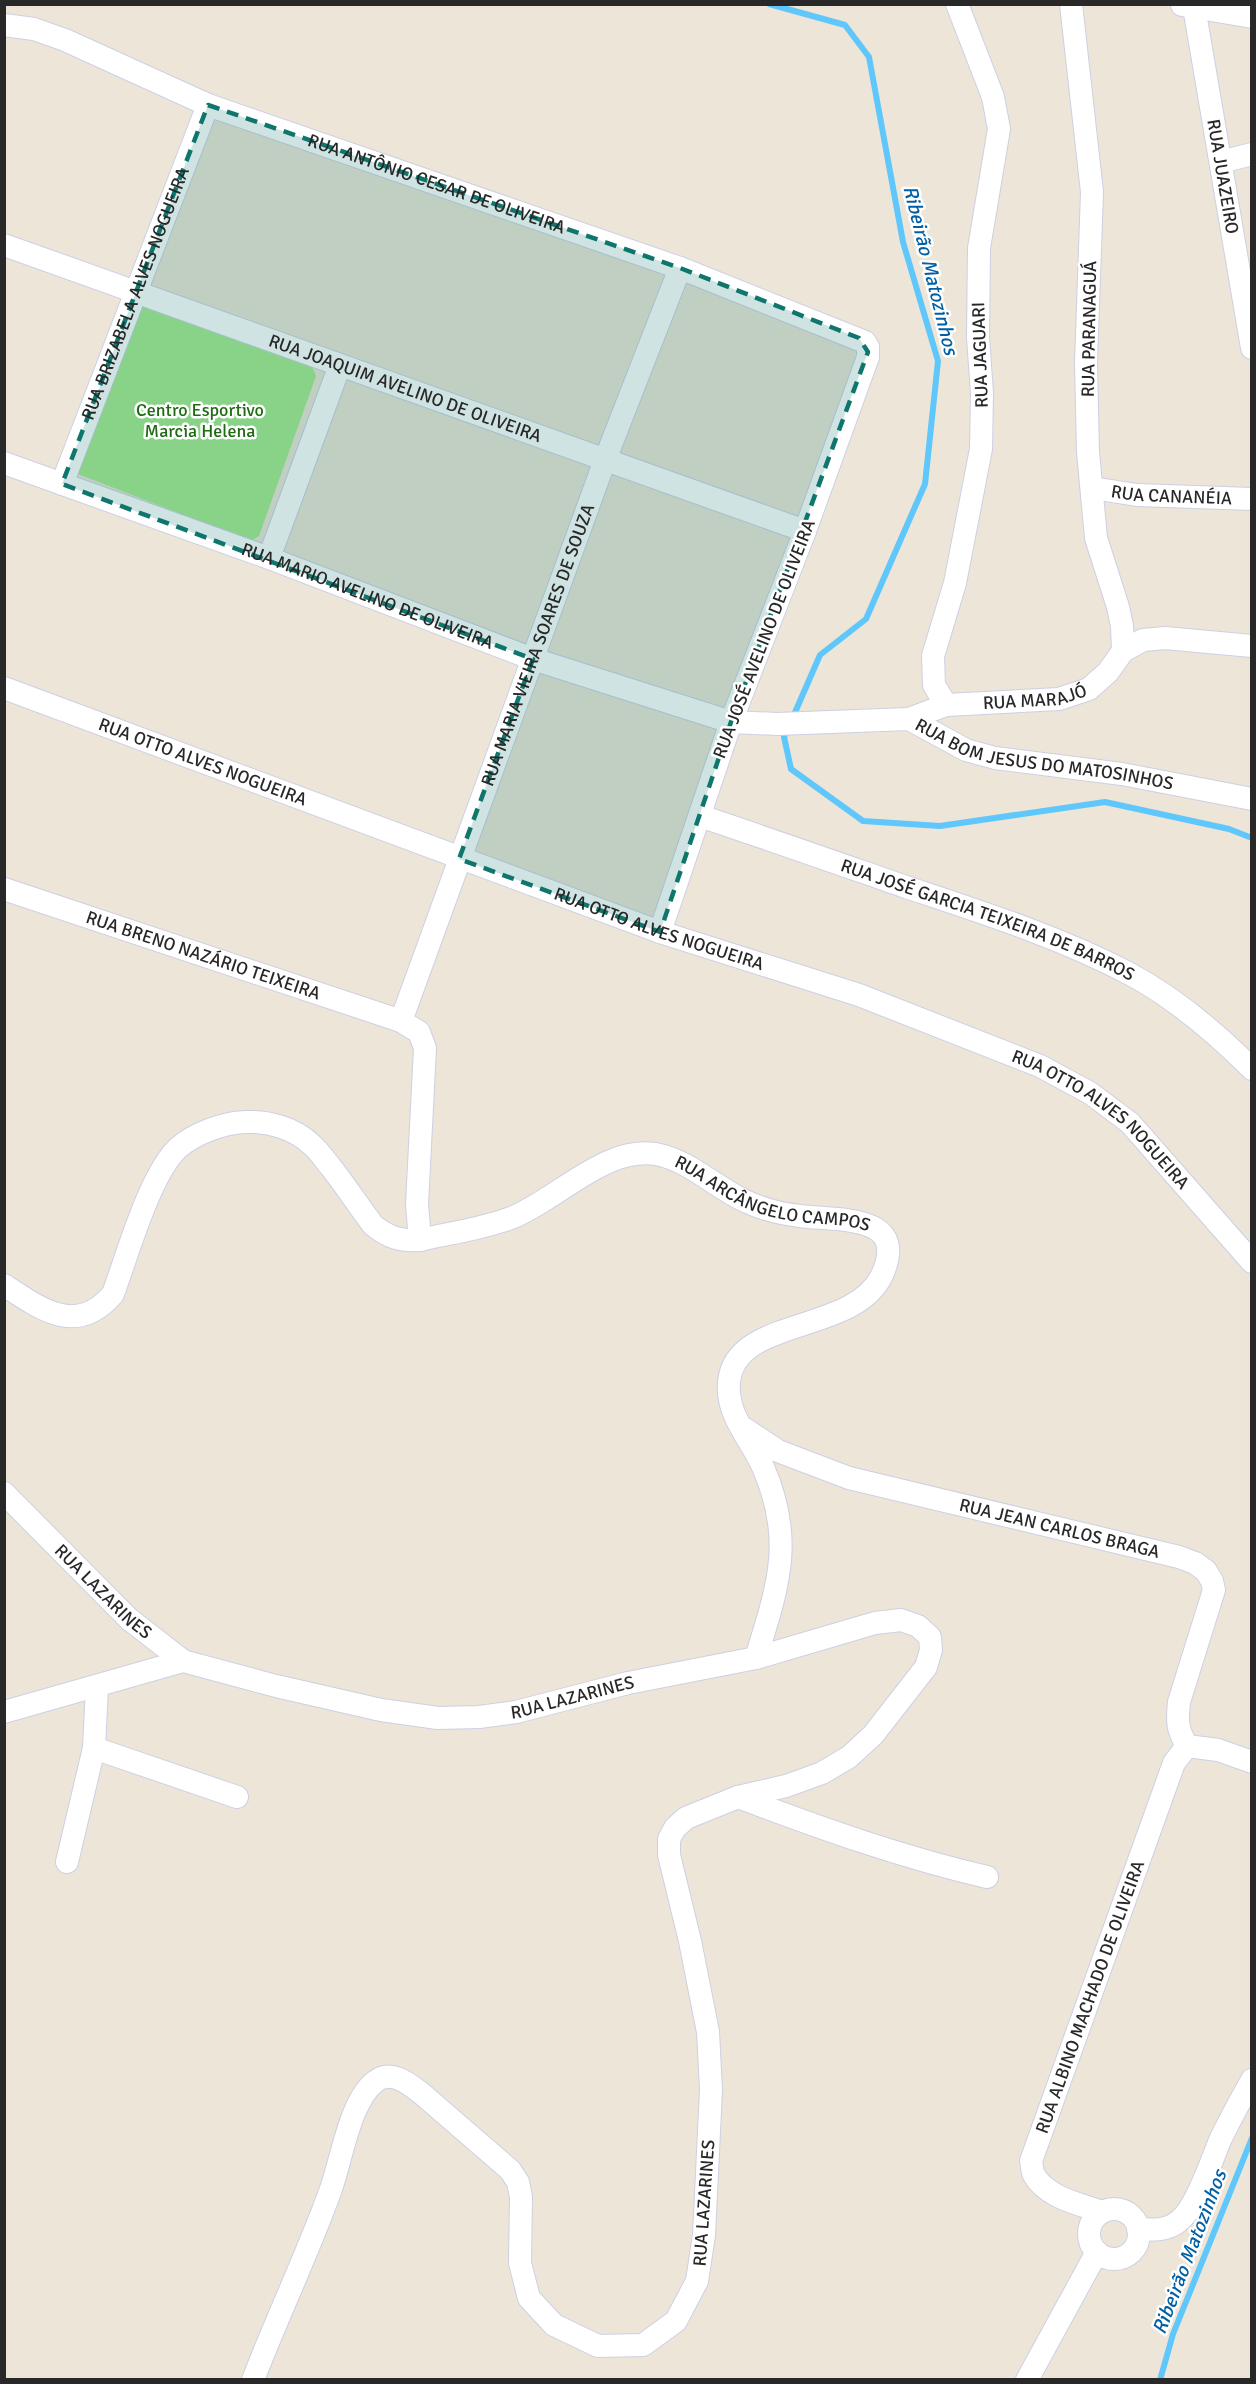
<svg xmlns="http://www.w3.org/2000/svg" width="1256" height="2384" font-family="Signika,sans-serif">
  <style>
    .green { fill: #a7ea8e }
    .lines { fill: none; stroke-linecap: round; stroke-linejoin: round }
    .stream { stroke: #5fc7fb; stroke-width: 6 }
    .street-casing { stroke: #cdd0e4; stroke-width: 24 }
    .street { stroke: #fff; stroke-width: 22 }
    .marked { fill: #0f766e; fill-opacity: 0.2; stroke: #0f766e; stroke-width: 4.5; stroke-dasharray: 12 8; stroke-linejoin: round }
    .labels { text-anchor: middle; stroke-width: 5; stroke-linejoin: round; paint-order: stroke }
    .street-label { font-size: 18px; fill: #282828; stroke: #fff }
    .park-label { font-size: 18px; fill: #1e6c12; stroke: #fff }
    .water-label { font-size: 20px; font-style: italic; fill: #0060a5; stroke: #fff }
  </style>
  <rect width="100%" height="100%" fill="#ede5d8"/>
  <!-- green -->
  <path class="green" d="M146 302 309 360 316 376 259 536 251 541 78 474 77 463 133 311Z"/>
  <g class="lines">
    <!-- stream -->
    <path class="stream" d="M769 4 845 25 869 57 903 242 938 361 925 484 866 619 820 655 793 717
      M787 729 784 737 791 769 863 821 940 826 1105 802 1229 829 1252 838
      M1160 2380 1173 2334 1252 2138"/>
    <!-- street casing -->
    <g class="street-casing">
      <g id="street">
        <path d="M1071 4 1092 192 1086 363 1088 452 1096 538 1118 607 1122 626 1123 651"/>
        <path d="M1182 5 1252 17"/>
        <path id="s1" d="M1194 7 1252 348"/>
        <path id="s2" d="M4 25 34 29 65 40 208 105 680 268 865 342 868 347V357L805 531 731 722 660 932"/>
        <path d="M1221 162 1252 154"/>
        <path id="s3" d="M4 245 805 531"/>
        <path id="s4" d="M4 463 269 558 533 659 731 722 777 724 909 719 966 750 995 758 1122 774 1252 799"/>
        <path id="s5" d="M62 484 208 105"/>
        <path id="s6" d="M1092 488 1137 495 1252 499"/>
        <path d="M269 558 340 365"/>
        <path id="s7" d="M4 688 660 932 859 995 1040 1066 1090 1093 1130 1123 1252 1262"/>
        <path d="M946 705 934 685 933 656 955 583 981 449 982 393 978 338 979 248 999 129 993 97 957 4"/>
        <path id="s8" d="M909 719 946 705 1059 699 1089 689 1108 672 1123 651 1143 640 1165 638 1252 646"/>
        <path id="s9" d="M700 816C769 839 837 863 906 887 981 912 1060 937 1130 974 1175 998 1216 1033 1252 1069"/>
        <path id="s10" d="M4 889 401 1021 419 1032 425 1048 417 1204 420 1240C450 1233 482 1229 511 1218 559 1199 610 1140 664 1156 694 1165 717 1188 745 1201 762 1209 782 1214 800 1216 837 1221 910 1213 882 1275 854 1335 735 1316 729 1382 726 1416 751 1439 763 1467 795 1540 778 1586 756 1658"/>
        <path id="s11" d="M401 1021 605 460 680 268"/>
        <path d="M4 1285C42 1310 77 1336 113 1294 127 1256 150 1174 178 1148 195 1133 223 1123 245 1122 269 1121 294 1128 312 1145 319 1151 324 1159 330 1166 345 1185 358 1205 373 1225 389 1238 400 1241 420 1240"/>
        <path id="s12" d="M745 1429 778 1451 849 1478 1179 1557 1195 1563 1206 1571 1212 1581 1214 1590 1179 1702C1177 1721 1177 1729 1187 1746"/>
        <path id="s13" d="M4 1493 129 1619 183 1661 276 1686 381 1710 438 1718 479 1717 516 1712 628 1683 756 1658 875 1623 901 1620 918 1626 930 1637 931 1650 926 1667 873 1735 849 1757 822 1773 786 1786 738 1797 686 1818 675 1828 669 1839V1855L690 1941 708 2032 711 2090 704 2235 697 2281 676 2321 643 2345 598 2346 554 2325 529 2298 520 2263 521 2197 518 2182 510 2170 421 2093C409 2084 391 2069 376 2081 350 2100 342 2158 331 2189 308 2253 278 2315 253 2380"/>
        <path d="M4 1712 183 1661"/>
        <path d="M1187 1746 1218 1750 1252 1762"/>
        <path d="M94 1748 237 1797"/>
        <path d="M738 1797C820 1828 901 1857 987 1877"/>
        <path d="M67 1862 94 1748 97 1687"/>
        <circle cx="1114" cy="2234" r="25"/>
        <path id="s14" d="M1102 2212C1080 2204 1047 2198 1034 2175 1032 2172 1032 2165 1031 2161L1174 1763 1187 1746"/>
        <path d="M1138 2229C1153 2230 1167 2231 1179 2221 1196 2208 1212 2159 1221 2138 1231 2118 1241 2099 1252 2080"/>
        <path d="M1027 2380 1097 2252"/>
      </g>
    </g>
    <!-- street -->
    <use href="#street" class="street"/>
  </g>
  <!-- marked area -->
  <path class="marked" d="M208 105 680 268 859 338 868 352 731 722 660 932 459 859 533 659 62 484Z"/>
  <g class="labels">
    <!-- street labels -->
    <g class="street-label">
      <text dy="6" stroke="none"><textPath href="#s1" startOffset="172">RUA JUAZEIRO</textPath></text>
      <text dy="6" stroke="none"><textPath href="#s2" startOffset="462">RUA ANTÔNIO CESAR DE OLIVEIRA</textPath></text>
      <text dy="6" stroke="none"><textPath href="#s5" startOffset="204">RUA BRIZABELA ALVES NOGUEIRA</textPath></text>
      <text transform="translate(1089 329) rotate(-89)" y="6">RUA PARANAGUÁ</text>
      <text transform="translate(980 355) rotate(-92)" y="6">RUA JAGUARI</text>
      <text dy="6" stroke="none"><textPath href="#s3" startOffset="426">RUA JOAQUIM AVELINO DE OLIVEIRA</textPath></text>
      <text dy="6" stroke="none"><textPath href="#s6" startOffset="80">RUA CANANÉIA</textPath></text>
      <text dy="6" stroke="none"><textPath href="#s4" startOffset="387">RUA MARIO AVELINO DE OLIVEIRA</textPath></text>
      <text transform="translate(764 639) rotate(-69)" y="6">RUA JOSÉ AVELINO DE OLIVEIRA</text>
      <text dy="6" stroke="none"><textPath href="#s11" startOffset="400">RUA MARIA VIEIRA SOARES DE SOUZA</textPath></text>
      <text dy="6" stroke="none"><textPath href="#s8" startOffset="129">RUA MARAJÓ</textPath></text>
      <text dy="6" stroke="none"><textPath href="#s4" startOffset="1092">RUA BOM JESUS DO MATOSINHOS</textPath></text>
      <text dy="6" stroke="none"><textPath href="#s7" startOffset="212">RUA OTTO ALVES NOGUEIRA</textPath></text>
      <text dy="6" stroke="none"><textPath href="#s9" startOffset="306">RUA JOSÉ GARCIA TEIXEIRA DE BARROS</textPath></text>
      <text dy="6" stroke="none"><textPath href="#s7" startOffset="698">RUA OTTO ALVES NOGUEIRA</textPath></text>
      <text dy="6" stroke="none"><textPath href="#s10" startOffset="210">RUA BRENO NAZÁRIO TEIXEIRA</textPath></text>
      <text dy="6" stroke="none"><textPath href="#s7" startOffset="1184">RUA OTTO ALVES NOGUEIRA</textPath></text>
      <text dy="6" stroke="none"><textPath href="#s10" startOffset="1029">RUA ARCÂNGELO CAMPOS</textPath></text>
      <text dy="6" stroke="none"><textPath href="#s12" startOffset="332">RUA JEAN CARLOS BRAGA</textPath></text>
      <text dy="6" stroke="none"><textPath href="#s13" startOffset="140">RUA LAZARINES</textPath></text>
      <text dy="6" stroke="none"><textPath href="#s13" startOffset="644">RUA LAZARINES</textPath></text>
      <text dy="6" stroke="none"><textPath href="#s14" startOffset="268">RUA ALBINO MACHADO DE OLIVEIRA</textPath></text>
      <text transform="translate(704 2203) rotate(-86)" y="6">RUA LAZARINES</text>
    </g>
    <!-- park labels -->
    <g class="park-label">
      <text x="200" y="416">Centro Esportivo<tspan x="200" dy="21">Marcia Helena</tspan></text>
    </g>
    <!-- water labels -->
    <g class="water-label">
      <text transform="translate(931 270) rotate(76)" y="7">Ribeirão Matozinhos</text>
      <text transform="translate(1189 2252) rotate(-69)" y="7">Ribeirão Matozinhos</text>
    </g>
  </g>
  <!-- border -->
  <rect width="1256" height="2384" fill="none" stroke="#282828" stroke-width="12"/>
</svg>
